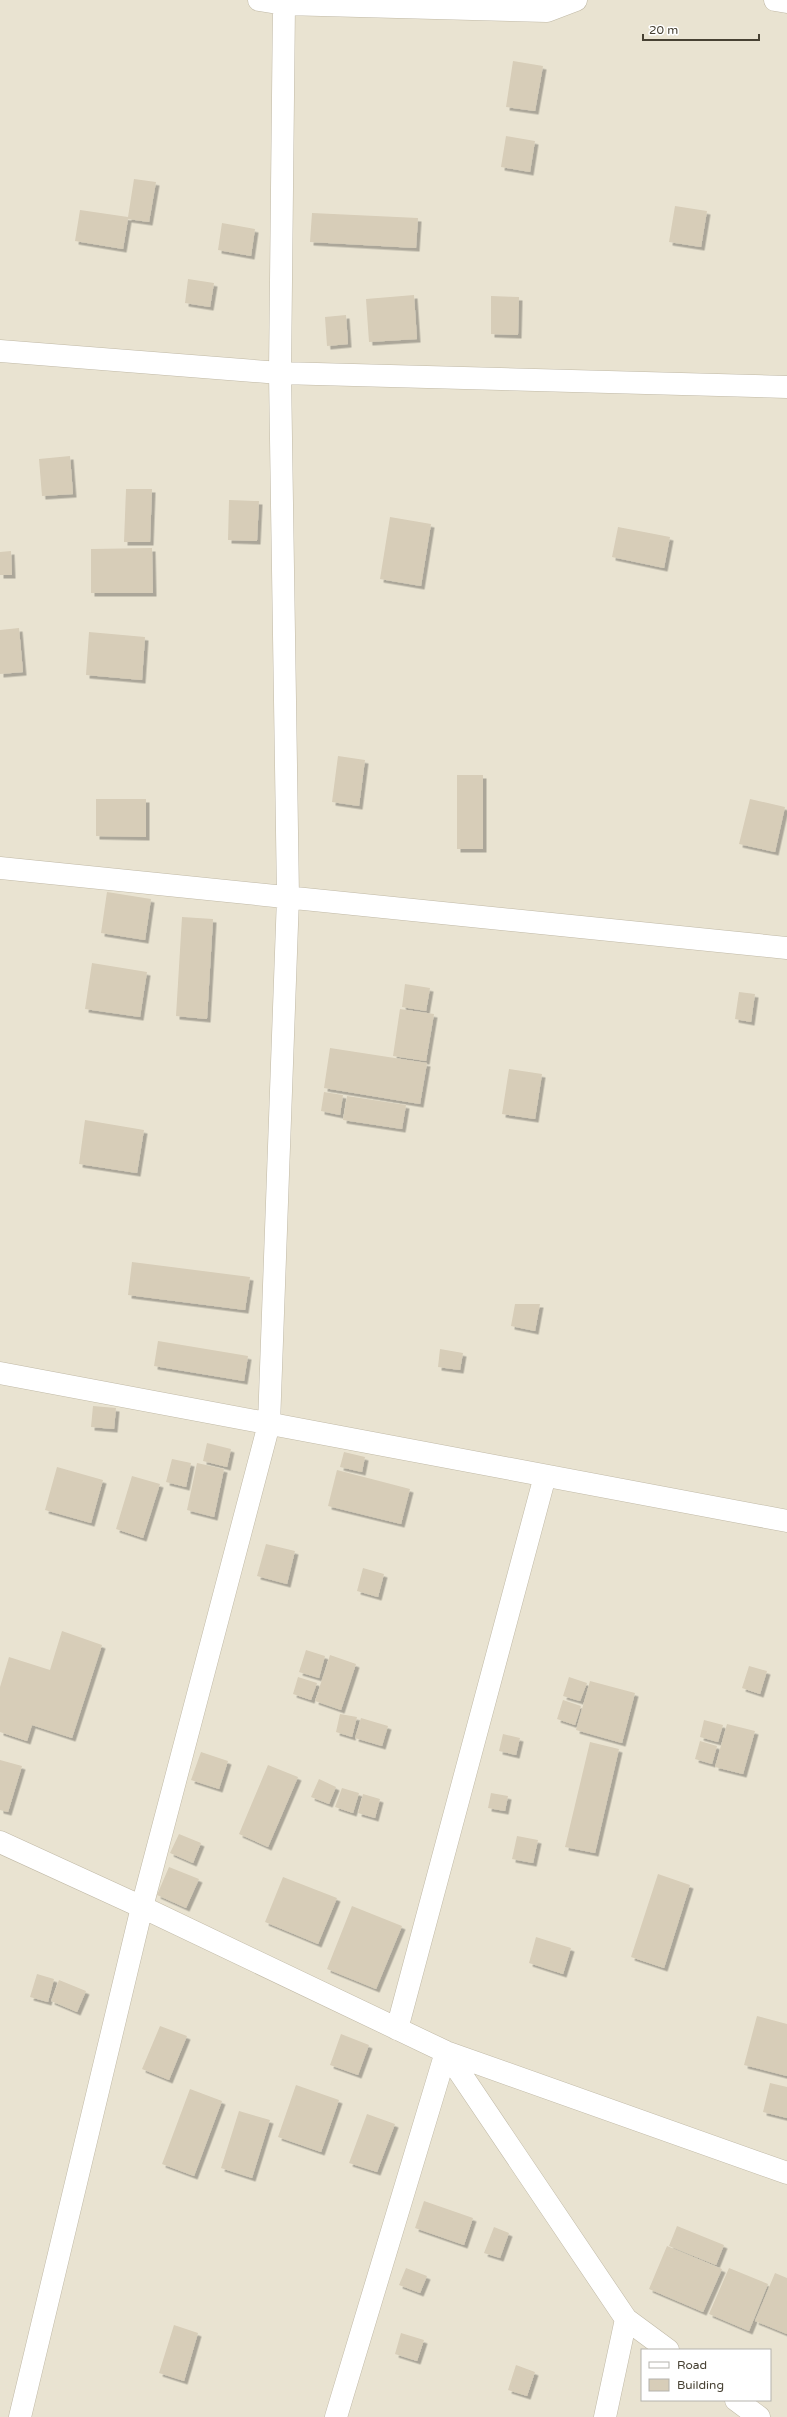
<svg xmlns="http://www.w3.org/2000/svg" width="787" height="2417" font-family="'Varela Round',sans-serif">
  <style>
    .residential { fill: #e9e3d1; fill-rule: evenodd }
    .building { fill: #d7cdb8; filter: url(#shadow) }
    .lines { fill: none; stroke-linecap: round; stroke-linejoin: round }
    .street-casing { stroke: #c0b9a6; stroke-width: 23 }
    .street { stroke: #fff; stroke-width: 22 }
  </style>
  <defs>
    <filter id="shadow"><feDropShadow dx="3.5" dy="3.5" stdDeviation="0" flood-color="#0004"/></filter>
  </defs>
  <rect width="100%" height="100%" fill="#f4f0e4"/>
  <!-- residential -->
  <path class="residential" d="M0 0H787V2417H0ZM642 2350H770V2400H642Z"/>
  <!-- building -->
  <path class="building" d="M513 61 543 66 535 111 506 107Z
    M506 136 535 141 530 172 501 167Z
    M134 179 156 182 149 222 128 219 123 249 75 241 80 210 128 217Z
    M675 206 707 211 701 247 669 242Z
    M312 213 418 218 416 248 310 242Z
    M222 223 255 229 251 256 218 250Z
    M188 279 214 283 210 307 185 303Z
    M414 295 417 339 369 342 366 299Z
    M491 296 519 297 518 335 491 334Z
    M346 315 348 344 327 346 325 317Z
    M70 456 73 494 42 496 39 459Z
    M126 489H152L150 542H124Z
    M229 500 259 501 257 541 228 540Z
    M390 517 431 524 421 586 380 579Z
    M618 527 670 537 664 568 612 557Z
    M152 548 153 593H91V549Z
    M11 551 12 575H0V552Z
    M19 628 23 672 0 674V630Z
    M89 632 145 637 142 680 86 675Z
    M338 756 365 760 359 806 332 802Z
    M457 775H483V849H457Z
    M96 799H146V837L96 836Z
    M750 799 785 807 775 852 739 844Z
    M107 892 151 899 145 940 101 933Z
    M182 917 213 919 207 1019 176 1016Z
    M92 963 147 972 140 1017 85 1009Z
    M405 984 430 988 426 1011 402 1007Z
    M739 992 755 994 751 1022 735 1019Z
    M400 1009 434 1014 426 1061 393 1056Z
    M330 1048 427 1063 420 1104 324 1088Z
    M509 1069 542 1074 535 1119 502 1114Z
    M324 1092 343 1095 340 1115 321 1111Z
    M347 1096 406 1105 402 1129 343 1120Z
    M85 1120 144 1130 137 1173 79 1164Z
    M132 1262 250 1277 245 1310 128 1295Z
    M515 1304H540L535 1331 511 1326Z
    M158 1341 248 1356 244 1381 154 1366Z
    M440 1349 463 1353 460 1370 438 1367Z
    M93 1406 116 1408 114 1429 91 1427Z
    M207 1443 231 1449 227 1467 203 1461Z
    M344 1452 365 1457 362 1472 340 1467Z
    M172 1459 191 1463 186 1487 166 1482Z
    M197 1463 224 1469 214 1517 187 1510Z
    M57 1467 103 1480 91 1523 45 1510Z
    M337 1470 410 1489 401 1524 328 1506Z
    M132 1476 160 1484 143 1538 116 1529Z
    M266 1544 295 1551 287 1584 257 1576Z
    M363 1568 384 1574 378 1597 357 1591Z
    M62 1631 102 1645 72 1738 32 1725 27 1741 0 1732V1687L9 1657 50 1670Z
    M306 1650 325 1656 319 1678 299 1672Z
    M330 1655 356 1664 341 1710 315 1701Z
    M749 1666 767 1671 760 1694 742 1688Z
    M298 1677 317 1683 311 1700 293 1694Z
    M569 1677 587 1683 580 1701 563 1696Z
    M590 1681 635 1693 622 1743 576 1730Z
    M563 1700 581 1706 575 1725 557 1719Z
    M340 1714 357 1717 352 1737 336 1732Z
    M361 1718 388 1726 382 1746 355 1738Z
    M704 1720 723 1725 718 1742 700 1737Z
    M727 1724 755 1731 743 1774 715 1767Z
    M503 1734 520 1738 516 1755 499 1751Z
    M700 1741 717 1746 712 1764 695 1759Z
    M590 1742 619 1749 595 1853 565 1847Z
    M201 1752 228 1761 219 1789 191 1780Z
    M0 1760 22 1766 8 1812 0 1810Z
    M268 1765 298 1777 268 1847 239 1834Z
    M319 1779 336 1787 329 1804 311 1797Z
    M342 1788 359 1793 353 1813 335 1807Z
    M491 1793 508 1796 505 1811 488 1808Z
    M363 1794 380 1799 375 1818 358 1813Z
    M179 1834 201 1843 193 1863 170 1853Z
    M517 1836 538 1840 533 1863 512 1859Z
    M169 1867 199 1879 186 1908 157 1895Z
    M658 1874 690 1885 664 1968 631 1957Z
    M283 1877 337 1898 318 1944 265 1922Z
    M352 1906 402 1926 376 1989 327 1969Z
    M536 1937 571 1948 563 1974 529 1963Z
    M37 1974 54 1979 48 2002 30 1997Z
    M59 1980 86 1991 77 2012 51 2001Z
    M757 2016 787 2024V2076L744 2065Z
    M160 2026 187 2036 169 2080 142 2069Z
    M341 2034 369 2045 358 2075 330 2065Z
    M770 2083 787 2087V2118L763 2112Z
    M296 2085 339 2100 321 2152 278 2137Z
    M190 2089 222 2101 194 2176 162 2164Z
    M239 2111 270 2120 252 2178 221 2168Z
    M367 2114 395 2124 377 2172 349 2163Z
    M424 2201 473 2218 464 2245 415 2228Z
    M677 2226 724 2245 716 2265 669 2246Z
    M494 2227 509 2233 500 2258 484 2253Z
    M667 2246 722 2269 703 2312 649 2289Z
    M406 2268 427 2276 420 2293 399 2285Z
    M729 2268 768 2284 749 2331 709 2314Z
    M775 2273 787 2278V2334L755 2321Z
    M174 2325 198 2333 184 2381 159 2373Z
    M401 2333 424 2340 417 2361 395 2354Z
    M516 2365 535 2372 527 2396 508 2390Z"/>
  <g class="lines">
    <!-- street casing -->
    <g class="street-casing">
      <path id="street" d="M259 0 284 4 547 11 576 0
        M775 0 787 2
        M0 351 280 373 787 387
        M0 868 787 948
        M0 1373 787 1521
        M0 1842 142 1907 446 2052 787 2173
        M397 2029 545 1476
        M446 2052 626 2319 668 2350
        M736 2400 759 2417
        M20 2417 142 1907 269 1424 288 897 280 373 284 4
        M336 2417 446 2052
        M605 2417 626 2319"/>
    </g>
    <!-- street -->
    <use href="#street" class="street"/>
  </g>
  <!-- legend -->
  <rect x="641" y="2349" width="130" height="52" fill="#ffffff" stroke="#b5b3ad"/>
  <rect x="649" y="2362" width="20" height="6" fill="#ffffff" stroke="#b5b3ad"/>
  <text x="677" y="2369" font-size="12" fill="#474133">Road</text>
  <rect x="649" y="2379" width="20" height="12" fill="#d7cdb8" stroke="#b5b3ad"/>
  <text x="677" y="2389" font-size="12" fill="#474133">Building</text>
  <!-- scale -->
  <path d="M643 34v6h116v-6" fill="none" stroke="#474133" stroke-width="2"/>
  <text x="649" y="34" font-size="12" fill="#474133" stroke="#ffffff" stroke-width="3" paint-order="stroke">20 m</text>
</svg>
